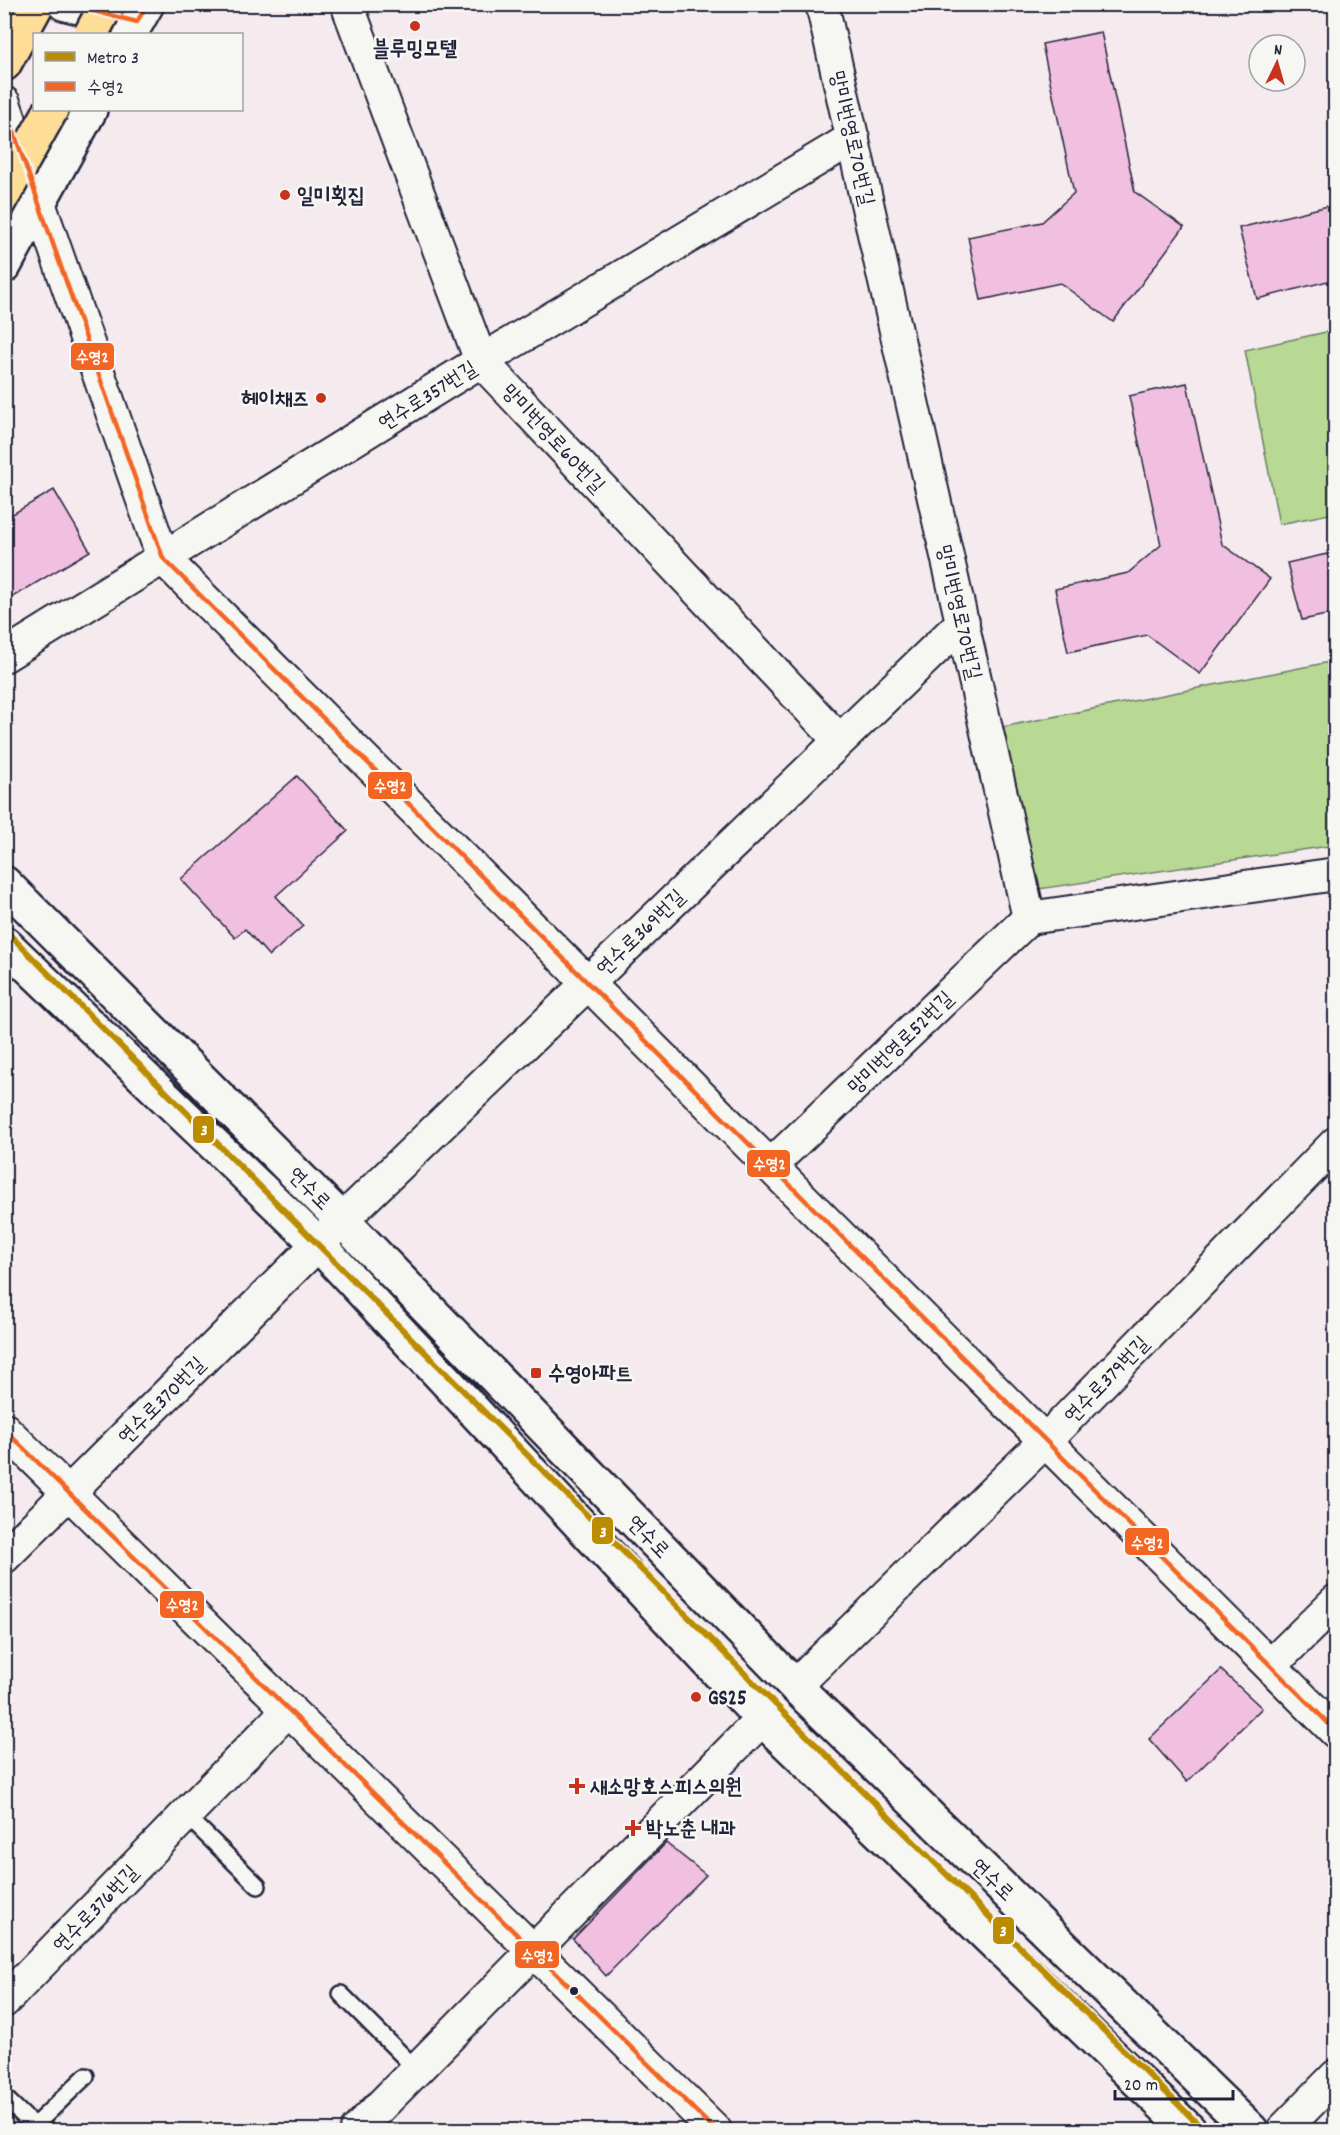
<svg xmlns="http://www.w3.org/2000/svg" width="1340" height="2135" font-family="Dekko,'Poor Story',sans-serif">
  <style>
    .green { fill: #b7d993; stroke: #6c7e67; stroke-width: 1.5 }
    .building { fill: #f1c0e0; stroke: #22223b; stroke-width: 1.5 }
    .lines { fill: none; stroke-linecap: round; stroke-linejoin: round }
    .service-casing { stroke: #22223b; stroke-width: 20 }
    .minor-casing { stroke: #22223b; stroke-width: 36 }
    .tertiary-casing { stroke: #22223b; stroke-width: 38 }
    .secondary-casing { stroke: #22223b; stroke-width: 38 }
    .trunk-casing { stroke: #22223b; stroke-width: 38 }
    .service { stroke: #f6f6f2; stroke-width: 15 }
    .minor { stroke: #f6f6f2; stroke-width: 32 }
    .tertiary { stroke: #f6f6f2; stroke-width: 33 }
    .secondary { stroke: #f6f6f2; stroke-width: 33 }
    .trunk { stroke: #fede96; stroke-width: 33 }
    .trunk-bridge-casing { stroke: #22223b; stroke-width: 38; stroke-linecap: butt }
    .trunk-bridge { stroke: #fede96; stroke-width: 33 }
    .bus-1-casing { stroke: #f6f6f2; stroke-width: 9 }
    .bus-1 { stroke: #f26522; stroke-width: 4.5 }
    .metro-1-casing { stroke: #f6f6f2; stroke-width: 10 }
    .metro-1 { stroke: #bb8c00; stroke-width: 6 }
    .poi-dot { fill: #c8321e; stroke: #f6f6f2; stroke-width: 2 }
    .bus-dot { fill: #22223b; stroke: #f6f6f2; stroke-width: 2 }
    .labels { text-anchor: middle; stroke-width: 5; stroke-linejoin: round; paint-order: stroke }
    .poi-label { font-size: 21px; font-weight: bold; fill: #22223b; stroke: #f6f6f2; text-anchor: start }
    .street-label { font-size: 21px; fill: #22223b; stroke: #f6f6f2 }
    .line-badge { stroke: #f6f6f2; stroke-width: 2 }
    .badge-label { font-size: 16px; text-anchor: middle; font-weight: bold; fill: #fff }
  </style>
  <rect width="100%" height="100%" fill="#f5ebee"/>
  <filter id="ink" filterUnits="userSpaceOnUse"><feTurbulence type="fractalNoise" baseFrequency=".0167" numOctaves="2"/><feDisplacementMap in="SourceGraphic" scale="12" xChannelSelector="R" yChannelSelector="G"/><feConvolveMatrix kernelMatrix="1 2 1 2 8 2 1 2 1" color-interpolation-filters="sRGB"/></filter>
  <g filter="url(#ink)">
    <!-- green -->
    <path class="green" d="M1335 330V513L1279 524 1245 350Z
      M1335 661V845L1039 889 1002 727Z"/>
    <!-- building -->
    <path class="building" d="M1101 32 1135 192 1184 227 1113 322 1060 283 981 300 968 237 1042 222 1074 193 1042 44Z
      M1336 204V279L1257 299 1239 228Z
      M1187 383 1222 544 1270 579 1200 674 1147 635 1068 652 1055 589 1128 573 1161 545 1129 396Z
      M54 490 90 551 4 602V519Z
      M1336 552V613L1302 620 1287 563Z
      M297 776 348 831 276 896 303 926 269 956 245 929 235 938 181 879Z
      M1221 1670 1262 1708 1187 1782 1149 1739Z
      M666 1843 706 1875 606 1976 573 1939Z"/>
    <g class="lines">
      <!-- service casing -->
      <g class="service-casing">
        <path id="service" d="M186 1815 258 1886
          M341 1994 417 2070
          M4 2097 34 2126 86 2076"/>
      </g>
      <!-- minor casing -->
      <g class="minor-casing">
        <path id="minor" d="M64 4 137 22
          M347 4 481 361 839 740
          M822 4 1029 918
          M4 103 163 558 1336 1732
          M4 656 481 361 853 138
          M1029 918 1336 874
          M770 1166 1029 918
          M4 1429 715 2130
          M4 1557 342 1220 963 622
          M1270 1666 1336 1601
          M795 1686 1045 1441 1336 1143
          M4 2001 289 1709
          M357 2130 762 1719
          M1283 2130 1336 2076"/>
      </g>
      <!-- tertiary casing -->
      <g class="tertiary-casing">
        <path id="tertiary" d="M130 34 147 4
          M4 266 90 110"/>
      </g>
      <!-- secondary casing -->
      <g class="secondary-casing">
        <path id="secondary" d="M4 883 342 1220 795 1686 1251 2130
          M4 943 318 1244 762 1719 1189 2130"/>
      </g>
      <!-- trunk casing -->
      <g class="trunk-casing">
        <path id="trunk" d="M4 64 37 4"/>
      </g>
      <!-- service -->
      <use href="#service" class="service"/>
      <!-- minor -->
      <use href="#minor" class="minor"/>
      <!-- tertiary -->
      <use href="#tertiary" class="tertiary"/>
      <!-- secondary -->
      <use href="#secondary" class="secondary"/>
      <!-- trunk -->
      <use href="#trunk" class="trunk"/>
      <!-- trunk-bridge casing -->
      <g class="trunk-bridge-casing">
        <path id="trunk-bridge" d="M91 34 107 4
          M4 194 51 110"/>
      </g>
      <!-- trunk-bridge -->
      <use href="#trunk-bridge" class="trunk-bridge"/>
      <!-- bus-1 casing -->
      <g class="bus-1-casing">
        <path id="bus-1" d="M66 4 137 22 147 4
          M4 104 163 558 1336 1731
          M4 1429 715 2130"/>
      </g>
      <!-- bus-1 -->
      <use href="#bus-1" class="bus-1"/>
      <!-- metro-1 casing -->
      <g class="metro-1-casing">
        <path id="metro-1" d="M4 929 771 1700 1204 2130"/>
      </g>
      <!-- metro-1 -->
      <use href="#metro-1" class="metro-1"/>
    </g>
  </g>
  <!-- markers -->
  <g class="poi-dot">
    <circle cx="415" cy="26" r="6"/>
    <circle cx="285" cy="195" r="6"/>
    <circle cx="321" cy="398" r="6"/>
    <rect x="530" y="1367" width="12" height="12" rx="3"/>
    <circle cx="696" cy="1697" r="6"/>
    <path d="M574 1777h6v6h6v6h-6v6h-6v-6h-6v-6h6z"/>
    <path d="M630 1819h6v6h6v6h-6v6h-6v-6h-6v-6h6z"/>
  </g>
  <circle class="bus-dot" cx="574" cy="1991" r="5"/>
  <g class="labels">
    <!-- poi labels -->
    <g class="poi-label">
      <text x="415" y="55" text-anchor="middle">블루밍모텔</text>
      <text x="297" y="202">일미횟집</text>
      <text x="309" y="405" text-anchor="end">헤이채즈</text>
      <text x="548" y="1380">수영아파트</text>
      <text x="708" y="1704">GS25</text>
      <text x="590" y="1793">새소망호스피스의원</text>
      <text x="646" y="1835">박노춘 내과</text>
    </g>
    <!-- street labels -->
    <g class="street-label">
      <text transform="translate(853 138) rotate(77)" y="7">망미번영로70번길</text>
      <text transform="translate(427 395) rotate(-32)" y="7">연수로357번길</text>
      <text transform="translate(554 438) rotate(47)" y="7">망미번영로60번길</text>
      <text transform="translate(960 612) rotate(77)" y="7">망미번영로70번길</text>
      <text transform="translate(640 932) rotate(-44)" y="7">연수로369번길</text>
      <text transform="translate(900 1042) rotate(-44)" y="7">망미번영로52번길</text>
      <text transform="translate(310 1188) rotate(45)" y="7">연수로</text>
      <text transform="translate(1106 1379) rotate(-46)" y="7">연수로379번길</text>
      <text transform="translate(161 1400) rotate(-45)" y="7">연수로370번길</text>
      <text transform="translate(649 1536) rotate(46)" y="7">연수로</text>
      <text transform="translate(993 1879) rotate(44)" y="7">연수로</text>
      <text transform="translate(95 1908) rotate(-46)" y="7">연수로376번길</text>
    </g>
  </g>
  <g class="line-badge">
    <rect x="70" y="342" width="45" height="29" rx="6" fill="#f26522"/>
    <rect x="367" y="771" width="46" height="29" rx="6" fill="#f26522"/>
    <rect x="192" y="1115" width="23" height="29" rx="6" fill="#bb8c00"/>
    <rect x="746" y="1149" width="45" height="29" rx="6" fill="#f26522"/>
    <rect x="591" y="1516" width="23" height="29" rx="6" fill="#bb8c00"/>
    <rect x="1124" y="1527" width="46" height="29" rx="6" fill="#f26522"/>
    <rect x="159" y="1590" width="46" height="29" rx="6" fill="#f26522"/>
    <rect x="992" y="1916" width="23" height="29" rx="6" fill="#bb8c00"/>
    <rect x="514" y="1940" width="46" height="29" rx="6" fill="#f26522"/>
  </g>
  <g class="badge-label">
    <text x="92" y="362">수영2</text>
    <text x="390" y="791">수영2</text>
    <text x="204" y="1135">3</text>
    <text x="769" y="1169">수영2</text>
    <text x="603" y="1537">3</text>
    <text x="1147" y="1548">수영2</text>
    <text x="182" y="1610">수영2</text>
    <text x="1003" y="1936">3</text>
    <text x="537" y="1961">수영2</text>
  </g>
  <!-- margin -->
  <rect width="1340" height="2135" fill="none" stroke="#f6f6f2" stroke-width="24"/>
  <rect x="12" y="12" width="1316" height="2111" fill="none" stroke="#22223b" stroke-width="2" filter="url(#ink)"/>
  <!-- legend -->
  <rect x="33" y="33" width="210" height="78" fill="#f6f6f2" stroke="#a1a1a9" stroke-width="1.5"/>
  <rect x="45" y="52" width="30" height="9" fill="#bb8c00" stroke="#a1a1a9" stroke-width="1.5"/>
  <text x="87" y="63" font-size="18" fill="#22223b">Metro 3</text>
  <rect x="45" y="82" width="30" height="9" fill="#f26522" stroke="#a1a1a9" stroke-width="1.5"/>
  <text x="87" y="93" font-size="18" fill="#22223b">수영2</text>
  <!-- north arrow -->
  <g transform="translate(1277 63) rotate(5)"><circle r="28" fill="#f6f6f2" stroke="#a1a1a9" stroke-width="1.5"/>
  <path d="M0-4.5L10 22L0 15L-10 22Z" fill="#c8321e"/>
  <text y="-9" font-size="16" font-weight="bold" text-anchor="middle" fill="#22223b">N</text>
  </g>
  <!-- scale -->
  <path d="M1115 2090v9h118v-9" fill="none" stroke="#22223b" stroke-width="3"/>
  <text x="1124" y="2090" font-size="18" fill="#22223b" stroke="#f6f6f2" stroke-width="4.5" paint-order="stroke">20 m</text>
</svg>
